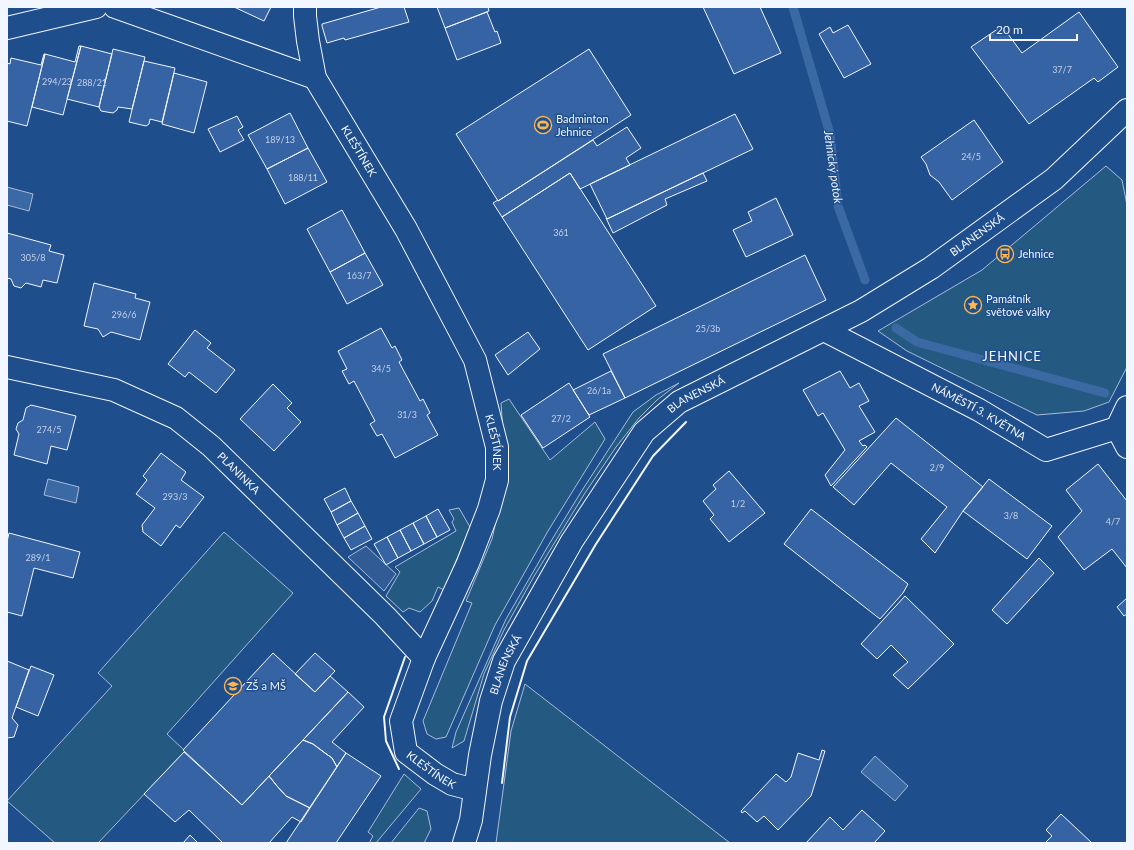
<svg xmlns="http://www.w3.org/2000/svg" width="1134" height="850" font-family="Lato,sans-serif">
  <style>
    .green { fill: #245a82; stroke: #a8bbd7 }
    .parking { fill: #305b95; stroke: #a8bbd7 }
    .water { fill: #3b69a3; stroke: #a8bbd7 }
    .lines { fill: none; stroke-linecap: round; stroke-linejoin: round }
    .stream { stroke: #3b69a3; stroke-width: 9 }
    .building { fill: #3563a3; stroke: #f2f6ff }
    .minor-casing { stroke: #f2f6ff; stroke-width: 24 }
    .tertiary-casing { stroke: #f2f6ff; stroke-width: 24 }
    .minor { stroke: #1f4e8c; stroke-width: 22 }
    .tertiary { stroke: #1f4e8c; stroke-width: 22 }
    .wall { stroke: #f2f6ff; stroke-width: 2 }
    .labels { text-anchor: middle; stroke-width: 3; stroke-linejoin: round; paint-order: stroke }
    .number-label { font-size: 9px; fill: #c3d1e8 }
    .poi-label { font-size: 11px; fill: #f2f6ff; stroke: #1f4e8c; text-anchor: start }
    .street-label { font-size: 11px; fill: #f2f6ff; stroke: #1f4e8c }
    .water-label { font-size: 12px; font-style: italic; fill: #f2f6ff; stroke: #1f4e8c }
    .quarter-label { font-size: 13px; letter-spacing: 1px; fill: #f2f6ff; stroke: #1f4e8c }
  </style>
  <rect width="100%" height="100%" fill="#1f4e8c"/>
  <!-- green -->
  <path class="green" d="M1106 166 1122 180 1127 205V367L1109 402 1084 411 1037 415 907 351 878 331 982 270Z
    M679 383 657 400 639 418 616 447 585 493 533 578 504 630 484 674 464 741 452 748 456 732 506 619 548 546 581 492 633 412 656 395Z
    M509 399 550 460 595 422 605 439 548 531 495 625 446 737 436 739 427 734 423 721 472 603 466 601 492 539 506 476 501 403Z
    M459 508 470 527 444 590 438 587 432 601 420 612 409 608 403 612 386 596 400 572 395 567 456 531 452 522 454 519 449 510Z
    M224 532 293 593 167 734 185 751 98 843H55L7 801 112 686 98 673Z
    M525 684 730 843H496L511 731Z
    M404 774 421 789 376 843H369L373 836 368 832Z
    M419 808 427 811 431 829 424 843H391Z"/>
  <!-- parking -->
  <path class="parking" d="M366 546 396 574 384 591 348 557Z"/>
  <!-- water -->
  <path class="water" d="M7 187 33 194 29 211 7 205Z
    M48 479 79 487 76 503 44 495Z
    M875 756 908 786 895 801 861 772Z"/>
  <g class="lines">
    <!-- stream -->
    <path class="stream" d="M793 7 830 134 838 206 865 280
      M896 328 917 342 1105 393"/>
  </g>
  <!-- building -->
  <path class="building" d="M234 7H271L264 21Z
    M381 7H404L409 22 345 40 344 38 327 43 322 26V24Z
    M437 7H488L489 11 445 28Z
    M703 7H760L781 53 734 74Z
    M487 12 495 32 497 31 501 43 457 60 445 28Z
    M1079 12 1118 67 1098 82 1094 78 1029 124 971 47 1002 26 1022 53Z
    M848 25 871 64 844 78 819 34 830 27 833 33Z
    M79 46H81L63 115 32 107 45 54 75 62Z
    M81 46 112 54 99 107 67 99Z
    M113 49 145 57 132 109 118 107 117 110 113 113 101 111 99 107Z
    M589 49 631 115 498 201 456 134Z
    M44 54H45L27 126 7 121V63L10 64 11 58 41 65Z
    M144 61 175 68 162 122 150 119 149 124 146 126 129 122Z
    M174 73 207 82 194 133 162 124Z
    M290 113 308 148 267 169 248 135Z
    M735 114 753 149 607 219 590 184Z
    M237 116 243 127 238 130 244 140 220 152 208 129Z
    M974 120 1003 162 952 200 939 182 930 175 926 164 921 157Z
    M627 127 641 148 626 158 630 165 580 189 570 173 502 217 493 203 498 200V201L593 140 597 146Z
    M308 148 327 182 285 204 267 169Z
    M570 173 656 306 588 350 502 217Z
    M703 173 707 181 665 199 667 205 613 233 606 218 607 219Z
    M776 198 793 235 746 257 733 230 752 221 748 212Z
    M342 210 365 253 330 272 307 229Z
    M7 233 51 245 49 251 64 255 57 283 43 280 41 287 26 283 21 288 14 286 11 279 7 278Z
    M365 253 383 285 347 304 330 272Z
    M805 255 826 300 625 398 603 354Z
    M94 283 136 294 135 298 150 302 140 340 111 332 103 337 98 329 84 326Z
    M381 328 392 348 395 346 402 360 399 362 420 401 423 399 430 413 427 415 438 435 395 458 382 434 377 436 370 424 375 421 354 381 349 384 342 371 347 369 338 351Z
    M195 330 211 343 207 348 235 370 216 393 189 372 185 377 168 364Z
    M528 332 540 349 508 375 495 355Z
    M611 371 625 398 589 415 573 390Z
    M840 371 850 388 859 383 869 401 859 406 875 432 859 441 863 446 865 445 867 447 831 486 825 475 845 450 823 413 818 416 803 390Z
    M569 383 590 417 543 448 521 415Z
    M273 384 292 403 287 408 301 422 274 451 240 419Z
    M31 405 76 416 67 450 51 446 47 464 14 455 19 434 16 429 18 423 23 420 26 408Z
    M896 418 983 487 963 511 935 553 921 539 947 507 891 463 854 505 833 487Z
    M161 453 186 472 181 480 204 497 180 528 176 525 161 546 143 532 142 525 155 508 136 494 147 480 143 476Z
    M1098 464 1127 501V568L1112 549 1084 570 1058 537 1082 511 1066 490Z
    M729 471 765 513 729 542 710 519 714 515 703 501 716 489 713 485Z
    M989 479 1052 526 1027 559 963 511Z
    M345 488 351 501 331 512 324 499Z
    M351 501 358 513 337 525 331 512Z
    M438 509 450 530 437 537 426 516Z
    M811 509 908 584 903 593 880 619 784 544Z
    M358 513 365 526 344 538 337 525Z
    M426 516 437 537 424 544 413 523Z
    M413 523 424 544 411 551 400 530Z
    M365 526 372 539 351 550 344 538Z
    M400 530 411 551 398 558 387 537Z
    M9 533 80 552 73 578 34 568 22 616 7 612V542Z
    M387 537 398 558 386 565 374 544Z
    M1039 558 1054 573 1007 624 992 610Z
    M905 596 954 644 908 689 893 675 908 662 891 645 877 659 861 644Z
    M1127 598V614L1124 616 1117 607Z
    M273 653 315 692 330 676 348 692 242 805 183 750Z
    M315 653 335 671 315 692 295 674Z
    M7 661 29 670 12 718 18 725 14 737 7 738Z
    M31 666 54 675 38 716 16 707Z
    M348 692 364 707 332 742 346 753 337 767 332 758 325 753 313 744 303 740Z
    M303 740 313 744 325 753 332 758 337 767 310 808 286 796 277 786 269 776Z
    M822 750 825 751 811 796 778 830 764 816 757 822 745 811 742 813 741 811 776 774 786 782 791 777 798 753 819 760Z
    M184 752 242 805 269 776 277 786 286 796 310 808 301 822 292 817 269 843H223L189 810 175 822 144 794Z
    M346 753 381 776 336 843H286Z
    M862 810 885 831 874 843H806L830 817 843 830Z
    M1061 814 1092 843H1045L1052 836 1046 830Z
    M190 835 198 843H183Z"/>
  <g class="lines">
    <!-- minor casing -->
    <g class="minor-casing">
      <g id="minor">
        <path d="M115 7 315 78"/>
        <path id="s1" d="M305 7V16L308 41 315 78 406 229 475 360 497 447V480L489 509 468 563 424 658 401 721 406 752 435 774 452 784 475 790"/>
        <path d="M7 28 96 7"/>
        <path id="s2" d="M824 330 979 410 1046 450 1117 428 1127 407"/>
        <path id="s3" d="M7 367 114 390 176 418 211 446 385 616 424 658"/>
        <path d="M1117 428 1127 447"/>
      </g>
    </g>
    <!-- tertiary casing -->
    <g class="tertiary-casing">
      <g id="tertiary">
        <path id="s4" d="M464 843 471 820 480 755 491 701 504 661 572 541 644 432 679 402 861 311 931 268 1054 179 1127 110"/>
      </g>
    </g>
    <!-- minor -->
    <use href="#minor" class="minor"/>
    <!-- tertiary -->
    <use href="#tertiary" class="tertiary"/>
    <!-- wall -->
    <path class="wall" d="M399 769 386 741 384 717 405 657
      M502 783 510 717 527 661 596 544 653 456 686 422"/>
  </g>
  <!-- icons -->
  <defs>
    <g id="stadium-ring" transform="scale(0.9)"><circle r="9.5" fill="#1f4e8c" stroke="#ffb74d" stroke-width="1.5"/><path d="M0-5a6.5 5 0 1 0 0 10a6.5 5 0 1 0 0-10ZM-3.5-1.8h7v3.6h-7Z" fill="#ffb74d"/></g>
    <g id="bus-ring" transform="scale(0.9)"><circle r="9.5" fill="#1f4e8c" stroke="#ffb74d" stroke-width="1.5"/><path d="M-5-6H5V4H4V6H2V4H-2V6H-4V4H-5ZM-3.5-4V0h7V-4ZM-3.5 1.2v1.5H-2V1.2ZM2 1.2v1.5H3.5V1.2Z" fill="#ffb74d"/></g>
    <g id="sight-ring" transform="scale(0.9)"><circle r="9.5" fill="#1f4e8c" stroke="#ffb74d" stroke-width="1.5"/><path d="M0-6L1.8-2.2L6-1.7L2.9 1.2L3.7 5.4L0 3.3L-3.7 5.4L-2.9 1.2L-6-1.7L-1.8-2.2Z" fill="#ffb74d"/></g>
    <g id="school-ring" transform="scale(0.9)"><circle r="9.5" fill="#1f4e8c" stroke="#ffb74d" stroke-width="1.5"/><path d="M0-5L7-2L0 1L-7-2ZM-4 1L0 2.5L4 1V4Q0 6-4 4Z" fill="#ffb74d"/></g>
  </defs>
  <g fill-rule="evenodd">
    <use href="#stadium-ring" x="543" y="125"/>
    <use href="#bus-ring" x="1005" y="254"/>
    <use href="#sight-ring" x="973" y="305"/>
    <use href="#school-ring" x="233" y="686"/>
  </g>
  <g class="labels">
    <!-- number labels -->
    <g class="number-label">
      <text x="1062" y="73">37/7</text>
      <text x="57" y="85">294/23</text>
      <text x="92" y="86">288/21</text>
      <text x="280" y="143">189/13</text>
      <text x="971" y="160">24/5</text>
      <text x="303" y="181">188/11</text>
      <text x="561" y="236">361</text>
      <text x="33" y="261">305/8</text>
      <text x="359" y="279">163/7</text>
      <text x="124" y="318">296/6</text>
      <text x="708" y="332">25/3b</text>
      <text x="381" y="372">34/5</text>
      <text x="599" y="394">26/1a</text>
      <text x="407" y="418">31/3</text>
      <text x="561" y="422">27/2</text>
      <text x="49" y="433">274/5</text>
      <text x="937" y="471">2/9</text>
      <text x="175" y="500">293/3</text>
      <text x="738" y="507">1/2</text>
      <text x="1011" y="519">3/8</text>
      <text x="1113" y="525">4/7</text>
      <text x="38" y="561">289/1</text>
    </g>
    <!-- poi labels -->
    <g class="poi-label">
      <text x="556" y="123">Badminton<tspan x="556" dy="13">Jehnice</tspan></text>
      <text x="1018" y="258">Jehnice</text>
      <text x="986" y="303">Památník<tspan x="986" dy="13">světové války</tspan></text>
      <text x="246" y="690">ZŠ a MŠ</text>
    </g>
    <!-- street labels -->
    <g class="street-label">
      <text dy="4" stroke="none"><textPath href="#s1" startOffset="157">KLEŠTÍNEK</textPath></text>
      <text dy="4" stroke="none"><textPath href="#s4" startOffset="844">BLANENSKÁ</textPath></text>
      <text dy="4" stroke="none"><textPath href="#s4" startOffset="520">BLANENSKÁ</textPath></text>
      <text dy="4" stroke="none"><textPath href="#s2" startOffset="175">NÁMĚSTÍ 3. KVĚTNA</textPath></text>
      <text dy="4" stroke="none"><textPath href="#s1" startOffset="481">KLEŠTÍNEK</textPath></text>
      <text dy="4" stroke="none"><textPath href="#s3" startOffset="261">PLANINKA</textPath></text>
      <text dy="4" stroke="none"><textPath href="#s4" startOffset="184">BLANENSKÁ</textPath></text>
      <text dy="4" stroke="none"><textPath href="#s1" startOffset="841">KLEŠTÍNEK</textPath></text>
    </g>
    <!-- water labels -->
    <g class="water-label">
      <text transform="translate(833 167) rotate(82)" y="4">Jehnický potok</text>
    </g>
    <!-- quarter labels -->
    <g class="quarter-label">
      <text x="1012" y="361">JEHNICE</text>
    </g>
  </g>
  <!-- border -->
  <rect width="1134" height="850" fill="none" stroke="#f2f6ff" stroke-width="16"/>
  <!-- scale -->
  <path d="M990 34v6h87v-6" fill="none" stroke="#f2f6ff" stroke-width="2"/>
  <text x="996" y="34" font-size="12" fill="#f2f6ff" stroke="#1f4e8c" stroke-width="3" paint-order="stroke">20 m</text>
</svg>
